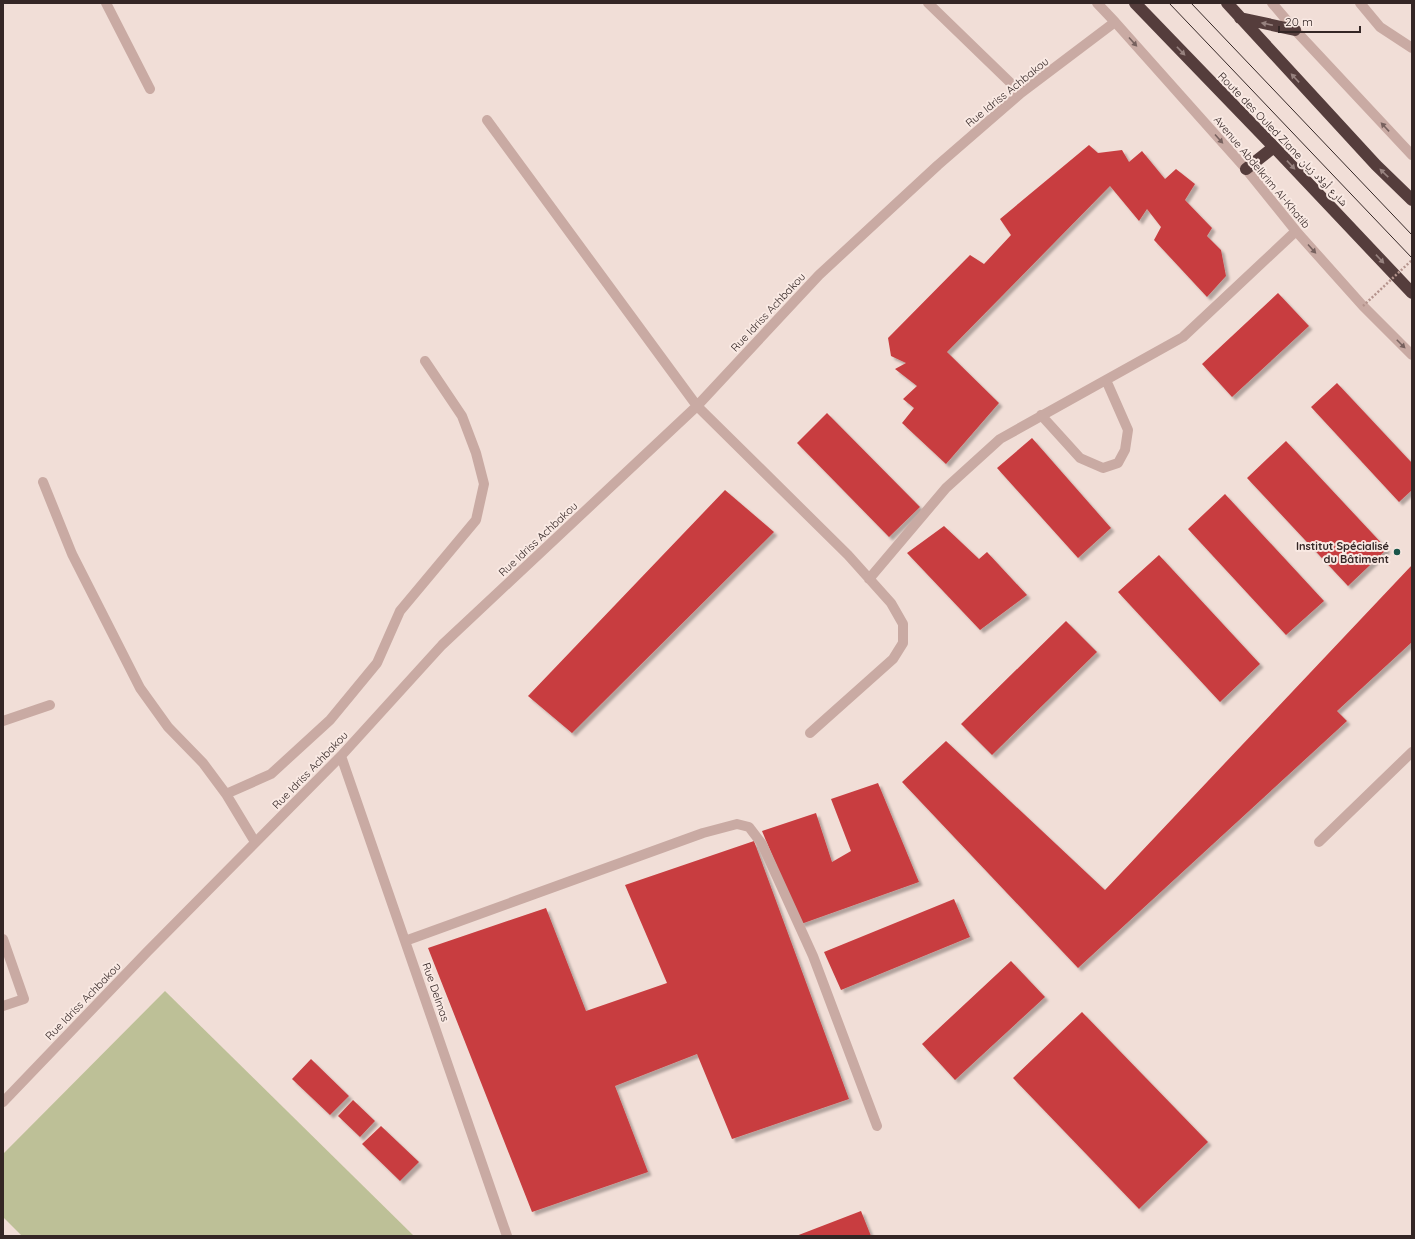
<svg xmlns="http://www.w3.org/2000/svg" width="1415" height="1239" font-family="Quicksand,'Noto Naskh Arabic',sans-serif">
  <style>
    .pitch { fill: #bdc097 }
    .building { fill: #c83e40; filter: url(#shadow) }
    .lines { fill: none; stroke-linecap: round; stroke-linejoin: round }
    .minor { stroke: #c9aaa3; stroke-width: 10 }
    .highway { stroke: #553d3c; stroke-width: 12 }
    .tram { stroke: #342625; stroke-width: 1 }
    .path-bridge { stroke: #b5948d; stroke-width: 2.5; stroke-dasharray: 2 2; stroke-linecap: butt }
    .oneway { fill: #97827f }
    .oneway2 { fill: #77615e }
    .poi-dot { fill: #1a554a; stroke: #f9e9e3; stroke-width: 1.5 }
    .labels { text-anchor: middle; stroke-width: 4; stroke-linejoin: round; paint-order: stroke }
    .street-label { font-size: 11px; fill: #342625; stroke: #f9e9e3 }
    .poi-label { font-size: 11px; font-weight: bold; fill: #342625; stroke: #f9e9e3; text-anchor: end }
  </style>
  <defs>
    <filter id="shadow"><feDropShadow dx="3.5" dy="3.5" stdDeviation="1" flood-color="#0004"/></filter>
  </defs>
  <rect width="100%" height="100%" fill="#f1ded7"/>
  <!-- pitch -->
  <path class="pitch" d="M165 991 414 1236H22L3 1217V1154Z"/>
  <!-- building -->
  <path class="building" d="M1089 145 1098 153 1122 150 1129 162 1142 151 1165 179 1176 169 1195 184 1185 200 1212 228 1207 236 1221 250 1226 276 1207 297 1154 240 1161 227 1147 209 1139 221 1110 186 947 352 999 403 946 464 902 423 914 408 903 399 917 386 895 369 906 363 891 356 888 338 970 255 984 264 1011 235 1000 219Z
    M1278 293 1309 326 1232 397 1202 364Z
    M1337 383 1412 463V490L1399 502 1311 407Z
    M827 413 920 507 889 537 797 443Z
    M1032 438 1111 528 1078 558 997 468Z
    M1286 441 1387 549 1348 586 1247 478Z
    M725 490 774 532 572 733 528 696Z
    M1225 494 1324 601 1286 635 1188 529Z
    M944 526 979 559 987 552 1027 595 980 630 907 553Z
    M1159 555 1260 664 1220 702 1118 592Z
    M1412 565V642L1337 711 1347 721 1078 968 902 782 946 741 1105 890Z
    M1066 621 1097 652 992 755 961 724Z
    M878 783 919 882 801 924 762 831 816 813 832 862 851 851 831 799Z
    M754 841 849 1099 732 1139 697 1054 615 1086 648 1172 532 1212 428 948 546 908 586 1011 667 983 625 885Z
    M954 899 970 937 841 990 824 952Z
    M1011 961 1045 997 955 1080 922 1044Z
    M1082 1012 1208 1142 1139 1209 1013 1078Z
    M311 1059 349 1096 330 1115 292 1079Z
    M353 1100 375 1121 360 1137 338 1116Z
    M381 1126 419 1162 400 1181 362 1144Z
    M861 1211 871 1236H796Z"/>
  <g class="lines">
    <!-- minor -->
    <path class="minor" d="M106 3 150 89
      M928 3 1021 93
      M1097 3 1115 22 1246 169 1296 231 1363 306 1412 355
      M1272 3 1295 30 1412 155
      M1360 3 1380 27 1412 48
      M487 120 697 406 848 555 891 603 903 624V643L893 659 810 733
      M1041 415 1080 458 1103 468 1118 463 1125 450 1128 430 1106 380
      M43 482 72 554 140 688 168 727 203 763 226 794 255 842
      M869 579 946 488 1000 439 1183 337 1296 231
      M3 721 50 705
      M341 756 507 1236
      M226 794 271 774 330 720 377 663 400 611 476 520 484 484 476 453 462 416 425 361
      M1319 842 1412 752
      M3 939 24 999 3 1006
      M405 941 703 833 737 824 749 827 762 844 813 956 877 1126
      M3 1102 147 952 341 756 442 645 697 406 819 275 938 165 1021 93 1115 22"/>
    <!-- highway -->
    <path class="highway" d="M1135 3 1274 147 1412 293
      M1227 3 1376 165 1412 200
      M1240 18 1295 30
      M1246 169 1274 147"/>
    <!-- tram -->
    <path class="tram" d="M1169 3 1412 258
      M1191 3 1412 235"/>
    <!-- path-bridge -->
    <path class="path-bridge" d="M1363 306 1412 260"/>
  </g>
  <!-- one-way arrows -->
  <defs><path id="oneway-solid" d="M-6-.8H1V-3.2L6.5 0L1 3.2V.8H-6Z"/></defs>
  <g class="oneway">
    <use href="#oneway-solid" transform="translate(1267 24) rotate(-168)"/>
    <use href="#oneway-solid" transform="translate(1181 51) rotate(46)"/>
    <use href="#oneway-solid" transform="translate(1295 78) rotate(-133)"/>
    <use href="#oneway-solid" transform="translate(1291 165) rotate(47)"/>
    <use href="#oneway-solid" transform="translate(1384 173) rotate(-136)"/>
    <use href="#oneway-solid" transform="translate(1380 259) rotate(47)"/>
  </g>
  <g class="oneway2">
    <use href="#oneway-solid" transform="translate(1133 42) rotate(48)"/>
    <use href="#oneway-solid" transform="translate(1385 127) rotate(-133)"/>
    <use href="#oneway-solid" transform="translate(1219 139) rotate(48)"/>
    <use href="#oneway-solid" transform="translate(1312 249) rotate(48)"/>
    <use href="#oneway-solid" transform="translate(1401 344) rotate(45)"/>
  </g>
  <!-- markers -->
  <circle class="poi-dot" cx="1397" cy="552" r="4"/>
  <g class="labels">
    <!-- street labels -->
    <g class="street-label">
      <text transform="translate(1007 92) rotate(-39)" y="4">Rue Idriss Achbakou</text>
      <text transform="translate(1283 139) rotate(46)" y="4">Route des Ouled Ziane شارع أولاد زيان</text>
      <text transform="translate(1262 172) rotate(50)" y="4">Avenue Abdelkrim Al-Khatib</text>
      <text transform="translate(768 312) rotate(-47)" y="4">Rue Idriss Achbakou</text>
      <text transform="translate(538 539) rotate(-43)" y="4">Rue Idriss Achbakou</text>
      <text transform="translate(310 770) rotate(-46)" y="4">Rue Idriss Achbakou</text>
      <text transform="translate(436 992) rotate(71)" y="4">Rue Delmas</text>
      <text transform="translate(83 1001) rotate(-46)" y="4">Rue Idriss Achbakou</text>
    </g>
    <!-- poi labels -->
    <g class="poi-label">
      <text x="1389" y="550">Institut Spécialisé<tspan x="1389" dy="13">du Bâtiment</tspan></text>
    </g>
  </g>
  <!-- border -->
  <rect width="1415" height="1239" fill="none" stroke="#342625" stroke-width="8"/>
  <!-- scale -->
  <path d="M1279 26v6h81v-6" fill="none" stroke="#342625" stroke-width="2"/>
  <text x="1285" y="26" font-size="12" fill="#342625" stroke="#f9e9e3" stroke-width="3" paint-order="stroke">20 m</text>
</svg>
